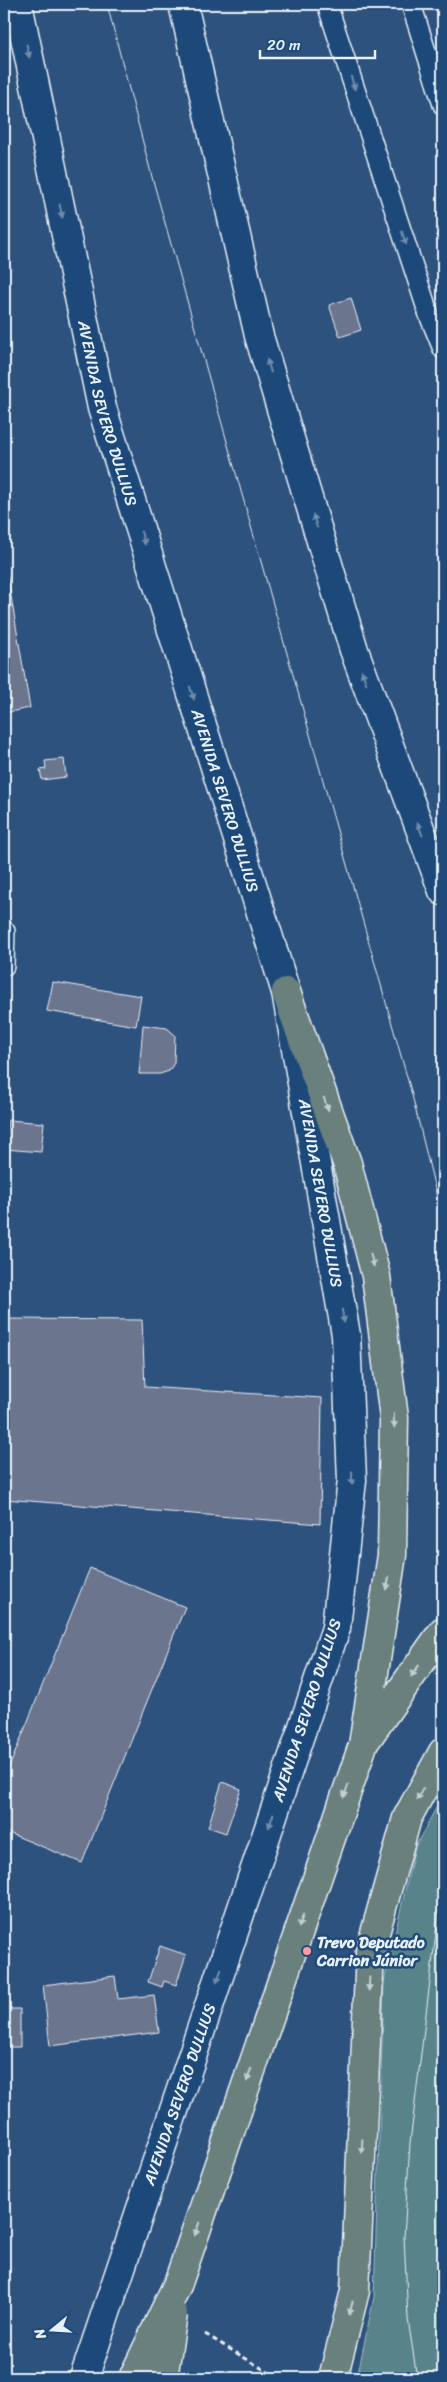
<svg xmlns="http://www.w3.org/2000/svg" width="447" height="2382" font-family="Sriracha,sans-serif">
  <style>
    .green { fill: #58838a; stroke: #a0bac1 }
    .building { fill: #6c748e; stroke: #e8f1f8 }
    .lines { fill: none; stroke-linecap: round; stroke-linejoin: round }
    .lane-casing { stroke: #e8f1f8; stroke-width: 22 }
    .secondary-casing { stroke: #e8f1f8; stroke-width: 31 }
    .highway-casing { stroke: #e8f1f8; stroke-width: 31 }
    .path { stroke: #e8f1f8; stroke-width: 3; stroke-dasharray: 5 4; stroke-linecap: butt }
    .lane { stroke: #1f4a7a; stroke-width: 19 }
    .secondary { stroke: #1f4a7a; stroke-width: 28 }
    .highway { stroke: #6a807d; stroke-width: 28 }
    .tram { stroke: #e8f1f8; stroke-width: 1 }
    .highway-bridge-casing { stroke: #e8f1f8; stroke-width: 31; stroke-linecap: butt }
    .highway-bridge { stroke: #6a807d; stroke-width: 28 }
    .oneway { fill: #6f8dac }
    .oneway2 { fill: #c2cfd3 }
    .poi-dot { fill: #ff9aa2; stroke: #1f4a7a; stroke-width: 2 }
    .labels { text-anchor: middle; stroke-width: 5; stroke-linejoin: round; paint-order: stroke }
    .street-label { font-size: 16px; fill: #e8f1f8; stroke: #1f4a7a }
    .poi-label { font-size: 16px; font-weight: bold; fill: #e8f1f8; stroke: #1f4a7a; text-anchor: start }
  </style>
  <rect width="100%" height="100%" fill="#2e527e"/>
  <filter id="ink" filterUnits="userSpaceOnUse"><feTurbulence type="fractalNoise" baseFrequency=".02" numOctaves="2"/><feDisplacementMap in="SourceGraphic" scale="10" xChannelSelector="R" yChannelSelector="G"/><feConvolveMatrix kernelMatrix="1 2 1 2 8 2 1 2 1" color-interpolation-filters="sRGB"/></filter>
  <g filter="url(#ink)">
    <!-- green -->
    <path class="green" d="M443 1795V2378H357L374 2297 384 1982 415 1847Z"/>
    <!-- building -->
    <path class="building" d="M351 298 361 330 340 337 329 305Z
      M4 555 30 708 4 713Z
      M64 759 66 777 42 780 40 770 46 769 45 761Z
      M53 982 141 996 136 1026 47 1011Z
      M143 1025 167 1028 175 1035 174 1063 169 1071 160 1074H139Z
      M8 1120 44 1123 41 1152 5 1149Z
      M4 1319 142 1320 145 1387 322 1398 320 1524 4 1499Z
      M90 1568 185 1607 82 1863 4 1831V1780Z
      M222 1782 241 1789 226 1833 208 1827Z
      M160 1946 186 1955 176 1985 164 1981 162 1987 148 1982Z
      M115 1976 118 1999 154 1995 159 2032 50 2046 43 1985Z
      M4 2009H20V2047H4Z"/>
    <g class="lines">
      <!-- lane casing -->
      <g class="lane-casing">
        <path id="lane" d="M327 4 429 315 443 349
          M411 4 443 105
          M4 966 5 931"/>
      </g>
      <!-- secondary casing -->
      <g class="secondary-casing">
        <g id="secondary">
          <path id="s1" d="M18 4 102 408 286 992 346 1335 352 1480 336 1628 84 2378"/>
          <path d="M183 4 259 336 354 650 443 891"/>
        </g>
      </g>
      <!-- highway casing -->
      <g class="highway-casing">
        <path id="highway" d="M366 1740 443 1631
          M178 2283 363 1745 392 1555 394 1418 376 1276 347 1163 286 992
          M333 2378 355 2291 370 1951 407 1818 443 1752"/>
      </g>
      <!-- path -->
      <path class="path" d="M205 2334 278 2378"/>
      <!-- lane -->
      <use href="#lane" class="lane"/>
      <!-- secondary -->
      <use href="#secondary" class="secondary"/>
      <!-- highway -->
      <use href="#highway" class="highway"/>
      <!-- tram -->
      <path class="tram" d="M107 4 152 177 411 1091 443 1221
        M417 2378 408 2319 404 2237 410 2143 443 1876"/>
      <!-- highway-bridge casing -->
      <g class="highway-bridge-casing">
        <path id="highway-bridge" d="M133 2378 178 2283
          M163 2378 173 2314"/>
      </g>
      <!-- highway-bridge -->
      <use href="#highway-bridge" class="highway-bridge"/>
    </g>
    <!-- one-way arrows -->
    <defs><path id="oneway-solid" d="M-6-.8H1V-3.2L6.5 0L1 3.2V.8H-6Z" transform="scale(1.25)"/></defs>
    <g class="oneway">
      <use href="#oneway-solid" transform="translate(28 51) rotate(78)"/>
      <use href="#oneway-solid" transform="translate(353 83) rotate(72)"/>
      <use href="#oneway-solid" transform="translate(61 211) rotate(78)"/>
      <use href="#oneway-solid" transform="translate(404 238) rotate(72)"/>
      <use href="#oneway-solid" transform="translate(269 366) rotate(-107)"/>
      <use href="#oneway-solid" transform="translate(315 521) rotate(-107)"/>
      <use href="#oneway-solid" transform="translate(143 538) rotate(72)"/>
      <use href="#oneway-solid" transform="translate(364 677) rotate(-110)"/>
      <use href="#oneway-solid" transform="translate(192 693) rotate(72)"/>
      <use href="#oneway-solid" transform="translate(420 829) rotate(-110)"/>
      <use href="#oneway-solid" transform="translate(343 1316) rotate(80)"/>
      <use href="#oneway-solid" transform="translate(352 1478) rotate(91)"/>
      <use href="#oneway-solid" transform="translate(271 1821) rotate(109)"/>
      <use href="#oneway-solid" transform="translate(219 1976) rotate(109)"/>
    </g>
    <g class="oneway2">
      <use href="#oneway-solid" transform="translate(326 1104) rotate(71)"/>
      <use href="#oneway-solid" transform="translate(372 1260) rotate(75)"/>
      <use href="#oneway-solid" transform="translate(394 1421) rotate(88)"/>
      <use href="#oneway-solid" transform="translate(388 1583) rotate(99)"/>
      <use href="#oneway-solid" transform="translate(415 1671) rotate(125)"/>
      <use href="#oneway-solid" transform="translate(346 1791) rotate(110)"/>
      <use href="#oneway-solid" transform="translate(420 1794) rotate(118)"/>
      <use href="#oneway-solid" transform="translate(301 1921) rotate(109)"/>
      <use href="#oneway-solid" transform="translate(369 1984) rotate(93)"/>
      <use href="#oneway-solid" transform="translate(249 2075) rotate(109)"/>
      <use href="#oneway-solid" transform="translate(362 2146) rotate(93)"/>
      <use href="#oneway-solid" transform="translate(197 2229) rotate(109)"/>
      <use href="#oneway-solid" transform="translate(351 2308) rotate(104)"/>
    </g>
  </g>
  <!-- markers -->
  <circle class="poi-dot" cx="307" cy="1951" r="5"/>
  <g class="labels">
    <!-- street labels -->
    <g class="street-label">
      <text dy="6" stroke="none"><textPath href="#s1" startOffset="419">AVENIDA SEVERO DULLIUS</textPath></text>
      <text dy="6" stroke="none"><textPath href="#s1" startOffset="824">AVENIDA SEVERO DULLIUS</textPath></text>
      <text dy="6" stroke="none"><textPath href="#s1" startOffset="1229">AVENIDA SEVERO DULLIUS</textPath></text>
      <text transform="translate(306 1710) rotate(-72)" y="6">AVENIDA SEVERO DULLIUS</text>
      <text transform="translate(179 2094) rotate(-71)" y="6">AVENIDA SEVERO DULLIUS</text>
    </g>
    <!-- poi labels -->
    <g class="poi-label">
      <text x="317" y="1948">Trevo Deputado<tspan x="317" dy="18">Carrion Júnior</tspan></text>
    </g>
  </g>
  <!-- margin -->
  <rect width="447" height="2382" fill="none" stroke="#1f4a7a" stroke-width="20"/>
  <rect x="10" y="10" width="427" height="2362" fill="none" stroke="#e8f1f8" stroke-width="2" filter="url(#ink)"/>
  <!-- north arrow -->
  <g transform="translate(52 2330) rotate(252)" stroke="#1f4a7a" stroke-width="4" paint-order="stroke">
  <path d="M0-4L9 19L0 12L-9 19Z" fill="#e8f1f8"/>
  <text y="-8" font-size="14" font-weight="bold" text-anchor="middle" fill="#e8f1f8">N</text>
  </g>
  <!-- scale -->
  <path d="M260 50v8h115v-8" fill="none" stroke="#e8f1f8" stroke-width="2.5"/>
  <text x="267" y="50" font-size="15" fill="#e8f1f8" stroke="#1f4a7a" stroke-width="4" paint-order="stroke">20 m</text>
</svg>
